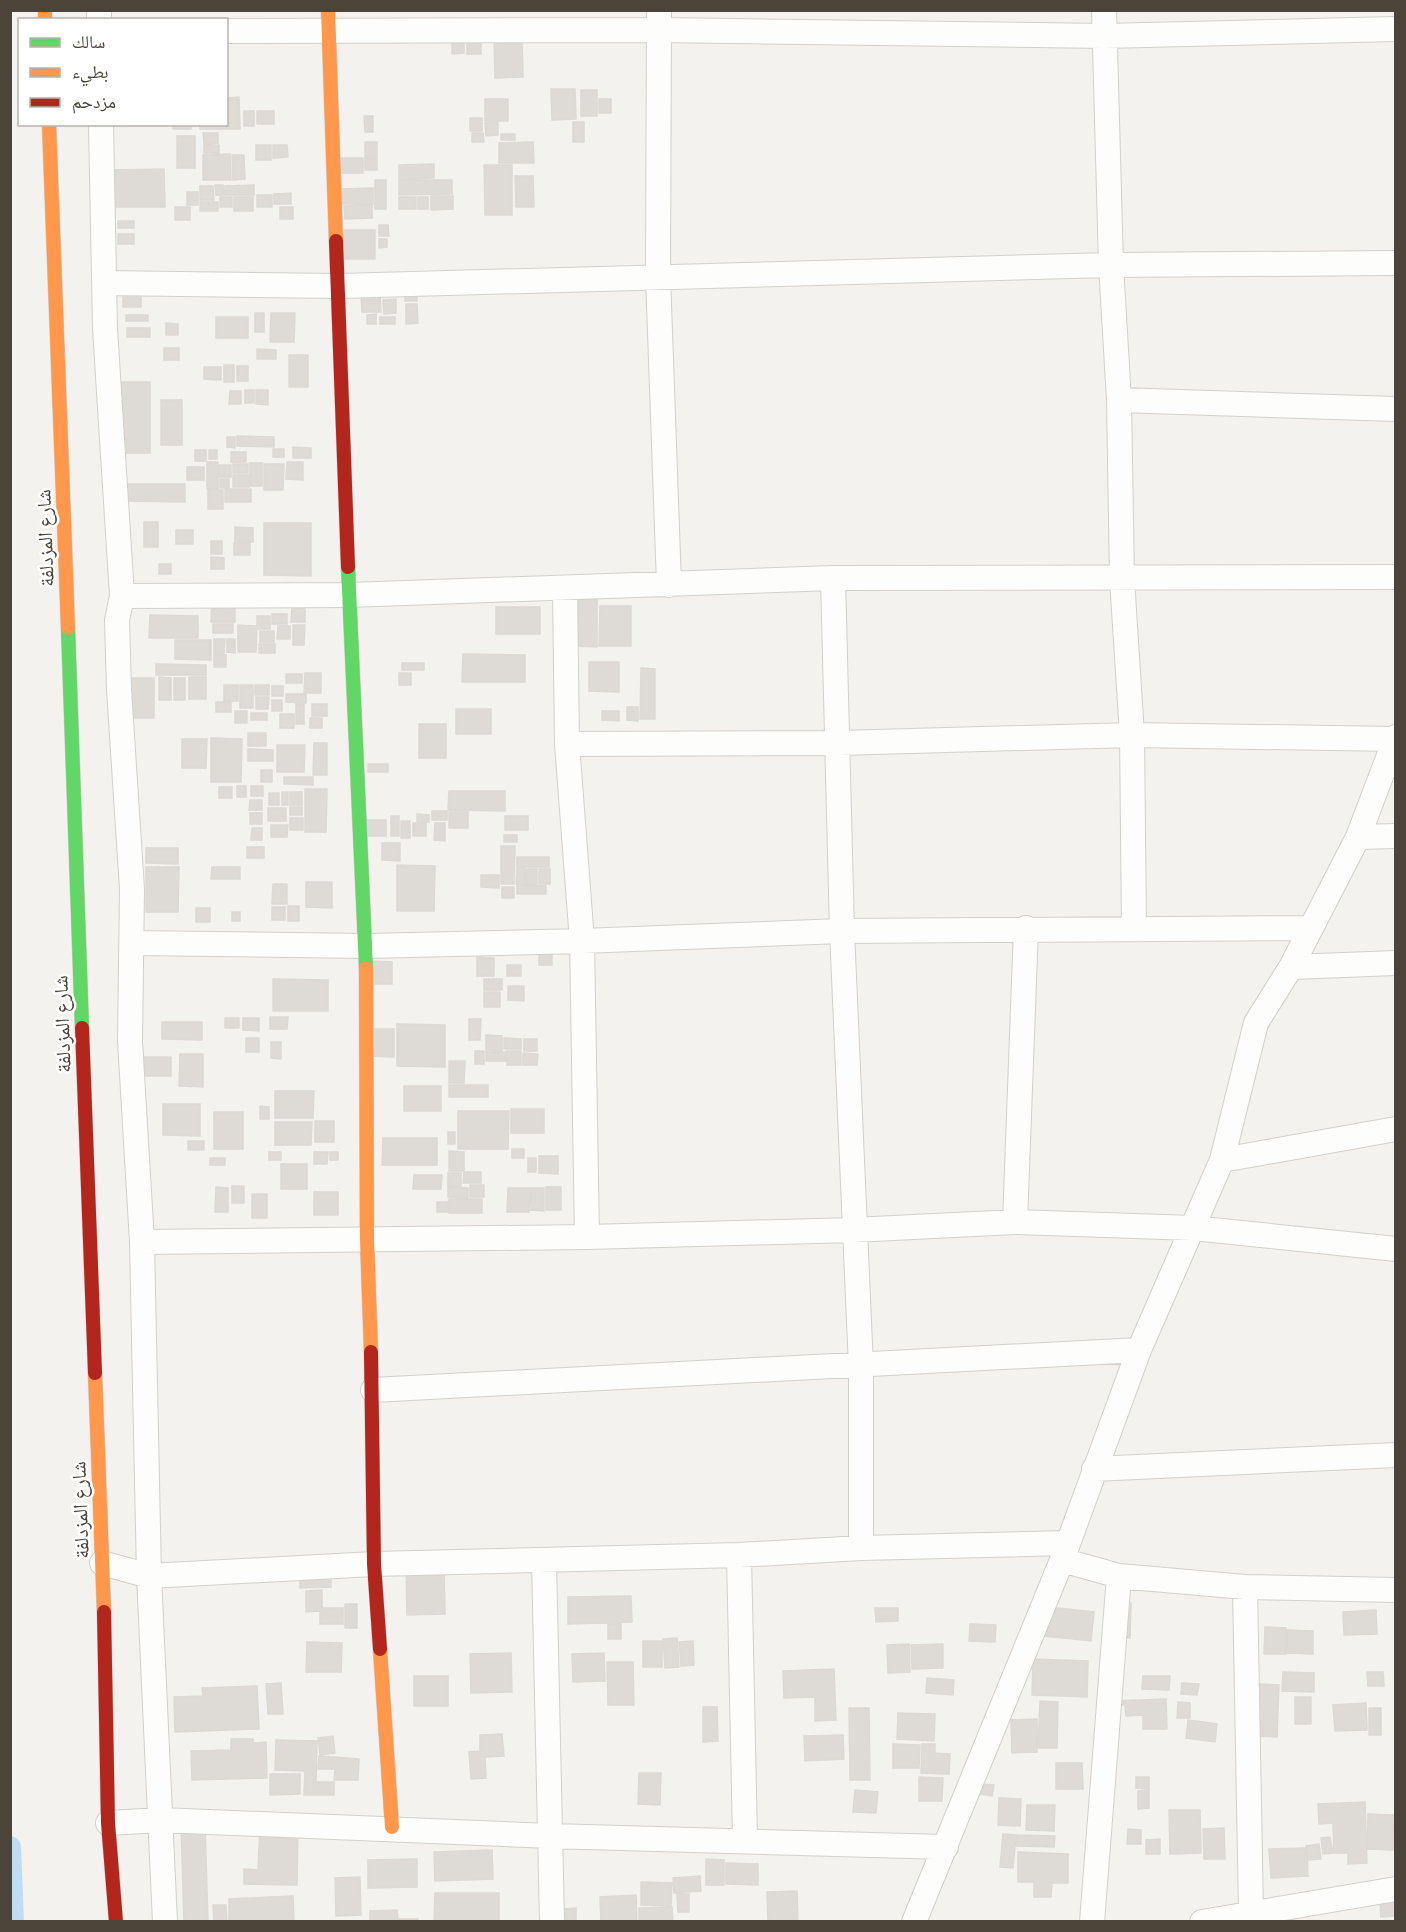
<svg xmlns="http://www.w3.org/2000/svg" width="1406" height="1932" font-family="'Public Sans','Noto Naskh Arabic',sans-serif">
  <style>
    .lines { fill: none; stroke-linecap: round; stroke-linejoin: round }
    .canal { stroke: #c0ddf1; stroke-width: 22 }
    .building { fill: #dedbd6; stroke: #dcd9d4; stroke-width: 1.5 }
    .street-casing { stroke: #d2d0cb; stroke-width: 26 }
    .fast-casing { stroke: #d3cfc5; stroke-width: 15 }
    .slow-casing { stroke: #d3cfc5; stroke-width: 15 }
    .jam-casing { stroke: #d3cfc5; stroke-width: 15 }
    .street { stroke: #fdfdfc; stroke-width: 24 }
    .fast { stroke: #63d668; stroke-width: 14 }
    .slow { stroke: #ff974d; stroke-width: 14 }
    .jam { stroke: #b3261e; stroke-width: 14 }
    .labels { text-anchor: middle; stroke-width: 5; stroke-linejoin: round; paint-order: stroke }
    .street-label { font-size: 20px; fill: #4b4439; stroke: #fff }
  </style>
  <rect width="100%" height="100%" fill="#f4f2ee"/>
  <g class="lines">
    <!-- canal -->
    <path class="canal" d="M10 1847 13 1922"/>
  </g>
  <!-- building -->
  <path class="building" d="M467 38H481V54H467Z
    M522 38 523 77 495 78 494 39Z
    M452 40H464V53L452 54Z
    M551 89H575L576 119 552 120Z
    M581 90H597V116H581Z
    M239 97 240 129H200V124H226V98Z
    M485 99H508V121H485Z
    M599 99H611V113H599Z
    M244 111H254V126H244Z
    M257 111H274V124H257Z
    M364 116H373V132H365Z
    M470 118H482V131H470Z
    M498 122V135L486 136 485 123Z
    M573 122H584V142H573Z
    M173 124H191V129H173Z
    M203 133H218V143L204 144Z
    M472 133H483L484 142H472Z
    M501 134H515V140H501Z
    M177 136H195V168H177Z
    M365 142H377V158H365Z
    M533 142 534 163H499V143Z
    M204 145H219V153H204Z
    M256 145H271V160H256Z
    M273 145H287L288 157 273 158Z
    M230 154 231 180H203V155Z
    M232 155H244L245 179 233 180Z
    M341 158H363V173H341Z
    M365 159H377V170H365Z
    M434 164V178L399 179V165Z
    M484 165H512V215H485Z
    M164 169 165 207H107L106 170Z
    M515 176H533L534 207H516Z
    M375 180H386V209H375Z
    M399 180H452V194L399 195Z
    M215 185H223L224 195H216Z
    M254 185V195H225V186Z
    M200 186H213L214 200H200Z
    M373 188V204H342V189Z
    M187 192H198V205H187Z
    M291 193V204H274V194Z
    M257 195H272V207H257Z
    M431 196H453V209L431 210Z
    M220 197H232V207H220Z
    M234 197H253V211H234Z
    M399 197H416V209H399Z
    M418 197H428V209H418Z
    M200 202H218V211H200Z
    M372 205V218L345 219 344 206Z
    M175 207H190V220H175Z
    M280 207H293V219H280Z
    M118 221H134V228H118Z
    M379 225H388L389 236H379Z
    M342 230H375V259H343Z
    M118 234H134V244H118Z
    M379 239H387V247L379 248Z
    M405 289H417V301H405Z
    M361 293H380L381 312H362Z
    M123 297H141V307H123Z
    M396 299V313L384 314 383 300Z
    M406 304H417L418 323 406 324Z
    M255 313H264V332H255Z
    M271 313H295L294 342H270Z
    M376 314V324H367V315Z
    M126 315H148V321H126Z
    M216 317H248V338H216Z
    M380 317H395V324H380Z
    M166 323 178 324V335H166Z
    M127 328H150V337H127Z
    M164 348H179V360H164Z
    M257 349 276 350V359H257Z
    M289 355H308V387H289Z
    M224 365H234V382H224Z
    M237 366H248V381H237Z
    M204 367H221V380L204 379Z
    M116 382H150V453H115Z
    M245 390H254V403H245Z
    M256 390H268V405L256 404Z
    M230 391H241V404H229Z
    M161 400H182V445H161Z
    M237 436 274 437V447L237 446Z
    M227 437H235V448L227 447Z
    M293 447 311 448V458H293Z
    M273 449H284V457H273Z
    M195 450H206V461H195Z
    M209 450H217V459H209Z
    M231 452H246V462H231Z
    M207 462H218V489H207Z
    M287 462H303V480L286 479Z
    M250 463H262V486H250Z
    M233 464H248V473H233Z
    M264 464H284L283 490H264Z
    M219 465H231V477H219Z
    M187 467H204V480H187Z
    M233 475H249V487H233Z
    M220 479H229V488H220Z
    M127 484H185V502L126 501Z
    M225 489H251V502H225Z
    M208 490H223V509H208Z
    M144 522H158V547H144Z
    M264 523H311V576L264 575Z
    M235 527 253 528V542H235Z
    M176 530H193V544H176Z
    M211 541H222V554H211Z
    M234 543H250V555H234Z
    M211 557 224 558V569H211Z
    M159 564H171V574H159Z
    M212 599H235V622H211Z
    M568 599H597V647L568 646Z
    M600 606H631V646H599Z
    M496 607H540V634H496Z
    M292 608 305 609V622H291Z
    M272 614H287V624H272Z
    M150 615 198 616V638H149Z
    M257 616H270V629H257Z
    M213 624H233V633H213Z
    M238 625 257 626 256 652H238Z
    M293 625H305L304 645H293Z
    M278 626H290V639H277Z
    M260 631H274V642H260Z
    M214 639H225L224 654H214Z
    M227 639H235V653L227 652Z
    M175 640H211V660L175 659Z
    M259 644H275V653H259Z
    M463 654 525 655V682H462Z
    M214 655H226V667H214Z
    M589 662H619V692L589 691Z
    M402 663H424V670H402Z
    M156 664 206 665V675H156Z
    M641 668 655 669V719H640Z
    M305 673H321V693H304Z
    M399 673H411V685H399Z
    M286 674H302V683H286Z
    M159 677 171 678V700H159Z
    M189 677H206V699H189Z
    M130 678H154V718H130Z
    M174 678H185V700H174Z
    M224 685H238V701H224Z
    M240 685H253V708H240Z
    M255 685H269V695H255Z
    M272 686H283V696H272Z
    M286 694H306V703L286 702Z
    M256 697H269L268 709H256Z
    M272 700H282V711H272Z
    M216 702H231V712H216Z
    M296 704H304V724H296Z
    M312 704H327V716H312Z
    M627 707H638V721L627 720Z
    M456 709H491V734H456Z
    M235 711H247V723H235Z
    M602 711H619V721L602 720Z
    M251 713H267V720H251Z
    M280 714H294V728H280Z
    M310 718H322V728H310Z
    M419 724H446V758H419Z
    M248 733H266V746H248Z
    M211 738 242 739 241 782H211Z
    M182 739H207L206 768H182Z
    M314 743H327V775H313Z
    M277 745H305L304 772H277Z
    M248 749 273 750V761H248Z
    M368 764H388V772H368Z
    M261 770H272V782H261Z
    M284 777H313V785L284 784Z
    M237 786H246V797H237Z
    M251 786H263V796H251Z
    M219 787H232V798H219Z
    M305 789H327L326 832H305Z
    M449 791H505V811L448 810Z
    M282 792H288V805H282Z
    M290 792H302V805H290Z
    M269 793H279V805H269Z
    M250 800H262V810H249Z
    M290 807H302V815H290Z
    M268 808H286V821H268Z
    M432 811H447V820H432Z
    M449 812H468V828H449Z
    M250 813H262V824H250Z
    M417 814 429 815V822H417Z
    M391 816H399V836H391Z
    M505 816H528V830H505Z
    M290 818H303V830H290Z
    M362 820H386V836H362Z
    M401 821H410V838H401Z
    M413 823H426V836H413Z
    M435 823H445V841L434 840Z
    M271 825H288L287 837H271Z
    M252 828H262V840H251Z
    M504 835H517V842H504Z
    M382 843H400V861L382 860Z
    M501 846H515L514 884H501Z
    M247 847H264V858H247Z
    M146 848H178V864L146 863Z
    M517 857H549V867H517Z
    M397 865 435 866 434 911H397Z
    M146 867H179L178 912H146Z
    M212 867H240V879H211Z
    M517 868H525V884H516Z
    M526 869H537V884H526Z
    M539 869H550V884H539Z
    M481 875H499V888L481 887Z
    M306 882H332V908L306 907Z
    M273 884H287V904H272Z
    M517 885 546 886V894H517Z
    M502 887H514V898H502Z
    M288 906H299V921H288Z
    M272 907H285V920H272Z
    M196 908H210V922H196Z
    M232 912H240V921H232Z
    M539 948H552V965H539Z
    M477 957 494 958V976H477Z
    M372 961 392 962V984H372Z
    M507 965H521V976H507Z
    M273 979 328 980V1011H273Z
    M484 979H502V990H484Z
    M508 986H524V1001L508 1000Z
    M484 992H500V1007H484Z
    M270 1017H288L287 1029H270Z
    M225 1018H239V1028H225Z
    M243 1018H259V1031L243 1030Z
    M469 1019H481L480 1040H469Z
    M162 1022H202V1040L162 1039Z
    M397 1024 445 1025V1067L397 1066Z
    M369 1029H394V1057L369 1056Z
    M486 1035 502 1036V1051L486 1050Z
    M246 1038H259V1052H246Z
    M504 1038 521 1039V1049H504Z
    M524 1039H537V1051H524Z
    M271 1042H281V1059L271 1058Z
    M475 1051H484V1064H475Z
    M507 1051H521V1065H507Z
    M486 1052H506V1061H486Z
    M523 1053 538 1054 537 1065H523Z
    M180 1054H203V1087L179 1086Z
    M141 1057H171V1076H141Z
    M449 1061H465L464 1083H449Z
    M449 1085H488V1097H449Z
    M404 1086H441V1111H404Z
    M275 1091H314L313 1118H275Z
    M163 1104H200V1136L163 1135Z
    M260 1106 269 1107V1119H260Z
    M511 1109H544V1133H511Z
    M458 1111H509L508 1149H458Z
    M214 1112H243V1149H214Z
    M315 1121H334V1142H315Z
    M275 1122H312L311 1145H275Z
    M448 1132H455V1144H448Z
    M383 1138H437V1165H382Z
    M188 1141H204V1150H188Z
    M512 1149H524V1158H512Z
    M449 1151 464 1152V1171H449Z
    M269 1152H281V1160H269Z
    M314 1152H328L327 1164H314Z
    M330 1152H338V1160H330Z
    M539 1156H558V1174L539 1173Z
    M210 1158H225V1165H210Z
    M528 1158H536V1172H528Z
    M281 1164H307V1189H281Z
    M464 1172H481V1183H463Z
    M448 1173H461V1186H448Z
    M414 1175H442L441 1189H413Z
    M470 1185H484V1197H470Z
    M232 1186H244V1203H232Z
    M216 1187 228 1188V1212H215Z
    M448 1187 468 1188V1198L448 1197Z
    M546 1187H561V1210H546Z
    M508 1188H530L529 1212H507Z
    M531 1188H544V1211L531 1210Z
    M314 1192H338V1215H314Z
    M252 1194H267V1218H252Z
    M449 1199H482V1213H449Z
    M437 1202H448V1212H437Z
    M406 1568H444L445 1614 407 1615Z
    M331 1572V1587L300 1588V1574Z
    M322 1590V1608H343V1624H320V1611L306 1612V1591Z
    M631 1596 632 1622 568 1624V1597Z
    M1118 1603H1131L1130 1638H1118Z
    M345 1604H357V1628H345Z
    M1048 1607 1094 1612 1091 1641 1045 1636Z
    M875 1608H898V1621L876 1622Z
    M1376 1610 1377 1634 1344 1635 1343 1612Z
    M608 1624H621V1639H608Z
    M970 1624 996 1625 995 1642 969 1641Z
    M1265 1627 1286 1628V1654H1264Z
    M1287 1630 1313 1631V1654L1287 1653Z
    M677 1638 679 1667 665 1668 663 1639Z
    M643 1641H662V1667H643Z
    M693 1641 694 1665 681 1666 679 1642Z
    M307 1642 342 1643 341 1672H306Z
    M909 1644 910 1672 888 1673 887 1645Z
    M943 1644V1668L912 1669 911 1645Z
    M511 1653 512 1692 471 1693 470 1654Z
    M604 1653 605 1681 573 1682 572 1654Z
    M1033 1659 1088 1661 1087 1697 1032 1695Z
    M607 1662H633L634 1705H608Z
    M834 1669 836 1720 815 1721V1697L784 1698 783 1671Z
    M1283 1672 1314 1673V1692L1282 1691Z
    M1367 1672H1383L1384 1686H1368Z
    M414 1676H448V1706H414Z
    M1143 1676H1170L1169 1690 1142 1689Z
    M927 1678 954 1680 953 1695 926 1693Z
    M281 1683 283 1714H268L266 1684Z
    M1182 1683 1199 1684 1197 1695 1181 1694Z
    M1258 1684 1279 1685 1277 1737 1257 1736Z
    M257 1686 259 1729 175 1732 174 1697 203 1696 202 1688Z
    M1295 1697H1311V1724H1295Z
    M1166 1699 1167 1729H1143V1715L1126 1716 1125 1705H1111V1701Z
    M1040 1701 1058 1702 1057 1748H1038Z
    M1178 1702 1190 1703V1718H1177Z
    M1366 1703 1367 1730 1335 1731 1333 1705Z
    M703 1707H717L718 1741 703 1742Z
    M849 1708H869L870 1780H850Z
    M1369 1708H1381V1735H1369Z
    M898 1713 935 1714 934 1741 897 1739Z
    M1037 1719V1752L1012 1753 1011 1720Z
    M1188 1720 1217 1724 1215 1742 1186 1738Z
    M502 1734 504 1756 485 1757 486 1778 471 1779 469 1752 480 1751V1735Z
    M843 1735 844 1759 805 1761 804 1736Z
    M333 1736 335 1753 320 1755 318 1738Z
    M231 1739H253V1743L266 1742 267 1778 192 1780 191 1751 231 1750Z
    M276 1740 317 1741 316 1782H334V1795H304L305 1771 275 1770Z
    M893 1744 920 1745 919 1768H893Z
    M922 1744H935V1753L950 1754 949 1774 921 1773Z
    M319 1756 359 1759 358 1780H334L335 1769H318Z
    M1056 1763H1082L1083 1789H1056Z
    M639 1773H661L660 1805 638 1804Z
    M270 1774H300V1794L270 1795Z
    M919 1777 943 1778 942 1801H919Z
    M1136 1777H1149V1789L1136 1788Z
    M981 1784 994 1785 992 1796 980 1794Z
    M855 1790 878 1792 876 1813 853 1812Z
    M1149 1790V1808L1138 1809V1791Z
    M999 1798 1021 1799 1020 1826 998 1825Z
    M1365 1802 1367 1863 1348 1864V1853H1334L1333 1823 1319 1824 1318 1804Z
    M1027 1805H1055L1054 1831 1026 1830Z
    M1169 1810H1200L1201 1853 1170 1854Z
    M1368 1814 1394 1815 1393 1850 1367 1849Z
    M205 1823 208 1922H184L181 1824Z
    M260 1825 298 1827 297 1885 244 1884V1869L258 1870Z
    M1224 1828 1225 1859H1204L1203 1829Z
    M1128 1829 1141 1830V1844H1127Z
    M1003 1834 1016 1835 1013 1868 1000 1867Z
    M1016 1835 1055 1836 1054 1847 1016 1846Z
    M1330 1837 1333 1853 1323 1854 1321 1838Z
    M1160 1839V1854H1146V1840Z
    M1319 1844 1321 1859 1308 1860 1306 1846Z
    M1307 1848 1308 1876 1271 1878 1269 1849Z
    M492 1850 493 1879 435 1881 434 1852Z
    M1018 1852 1068 1854V1883H1052L1051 1897H1034V1882H1018Z
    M417 1859V1887L368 1888V1860Z
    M706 1859 724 1860V1885H706Z
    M726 1863 758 1864V1885L726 1884Z
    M700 1876 701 1891 674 1893 673 1878Z
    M360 1877 361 1915 336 1916 335 1878Z
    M641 1882 672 1883 671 1906 641 1905Z
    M1396 1890V1916L1381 1917 1379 1891Z
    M797 1891 798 1922H768L767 1892Z
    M435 1893H499V1922H434Z
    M677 1894H689V1912H678Z
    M636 1895 637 1922H601L600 1897Z
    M293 1896 294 1922H229V1899Z
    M213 1905H226L227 1922H214Z
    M672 1907 673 1922H639V1908Z
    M576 1908V1922H563V1909Z
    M397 1910 398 1919H418V1922H370V1911Z"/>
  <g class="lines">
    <!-- street casing -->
    <g class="street-casing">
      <path id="street" d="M659 10 658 276 669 585
        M1104 10 1111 265 1119 400 1122 579 1132 735 1134 928
        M99 20V10
        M226 31 660 30 1104 36 1396 29
        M101 124 105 329 122 596 117 620 119 690 132 889 130 1041 142 1242 149 1576 165 1922
        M104 283 340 286 1111 265 1396 263
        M1119 400 1396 409
        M833 578 842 931 861 1367V1548
        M565 589 567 744 582 941 587 1237
        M122 596 349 595 833 578 1396 577
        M567 744 839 743 1132 735 1395 739
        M1358 837 1396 836
        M132 943 366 946 582 941 842 931 1309 928
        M1291 967 1396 963
        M1222 1160 1396 1129
        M1015 1222 1026 928
        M142 1242 587 1237 853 1230 1015 1222 1193 1228 1396 1249
        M373 1390 1139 1350
        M1094 1469 1396 1455
        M739 1555 745 1839
        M544 1560 552 1922
        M1062 1560 1119 1576 1245 1587 1396 1590
        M102 1563 149 1576 374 1564 739 1555 861 1548 1067 1543
        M1245 1587 1251 1913
        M108 1823 161 1820 550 1836 946 1847
        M914 1922 1062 1560 1139 1350 1222 1160 1256 1023 1291 967 1358 837 1396 737
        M1092 1922 1119 1576
        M1202 1922 1396 1889"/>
    </g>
    <!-- fast casing -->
    <g class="fast-casing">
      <path id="fast" d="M348 567 366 968
        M68 628 82 1028"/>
    </g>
    <!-- slow casing -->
    <g class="slow-casing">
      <path id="slow" d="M45 10V20
        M328 10 336 241
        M49 124 68 628
        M366 968 367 1239 371 1352
        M95 1373 104 1612
        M380 1649 392 1827"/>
    </g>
    <!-- jam casing -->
    <g class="jam-casing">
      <path id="jam" d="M336 241 348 567
        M82 1028 95 1373
        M371 1352 374 1564 380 1649
        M104 1612 108 1823 116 1922"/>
    </g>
    <!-- street -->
    <use href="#street" class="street"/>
    <!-- fast -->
    <use href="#fast" class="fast"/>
    <!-- slow -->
    <use href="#slow" class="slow"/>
    <!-- jam -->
    <use href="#jam" class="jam"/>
  </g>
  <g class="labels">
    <!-- street labels -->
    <g class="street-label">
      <text transform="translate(45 538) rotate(-92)" y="7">شارع المزدلفة</text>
      <text transform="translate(62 1024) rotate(-92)" y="7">شارع المزدلفة</text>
      <text transform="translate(80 1510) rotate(-92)" y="7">شارع المزدلفة</text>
    </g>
  </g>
  <!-- border -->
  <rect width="1406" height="1932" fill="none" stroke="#4b4439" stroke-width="24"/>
  <!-- legend -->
  <rect x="18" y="18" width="210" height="108" fill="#ffffff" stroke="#b7b4b0" stroke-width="1.5"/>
  <rect x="30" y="38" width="30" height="9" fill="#63d668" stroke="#b7b4b0" stroke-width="1.5"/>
  <text x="72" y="48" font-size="18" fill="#4b4439">سالك</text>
  <rect x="30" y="68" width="30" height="9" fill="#ff974d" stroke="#b7b4b0" stroke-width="1.5"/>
  <text x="72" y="78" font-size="18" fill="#4b4439">بطيء</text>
  <rect x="30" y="98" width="30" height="9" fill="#b3261e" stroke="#b7b4b0" stroke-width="1.5"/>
  <text x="72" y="108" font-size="18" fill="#4b4439">مزدحم</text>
</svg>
